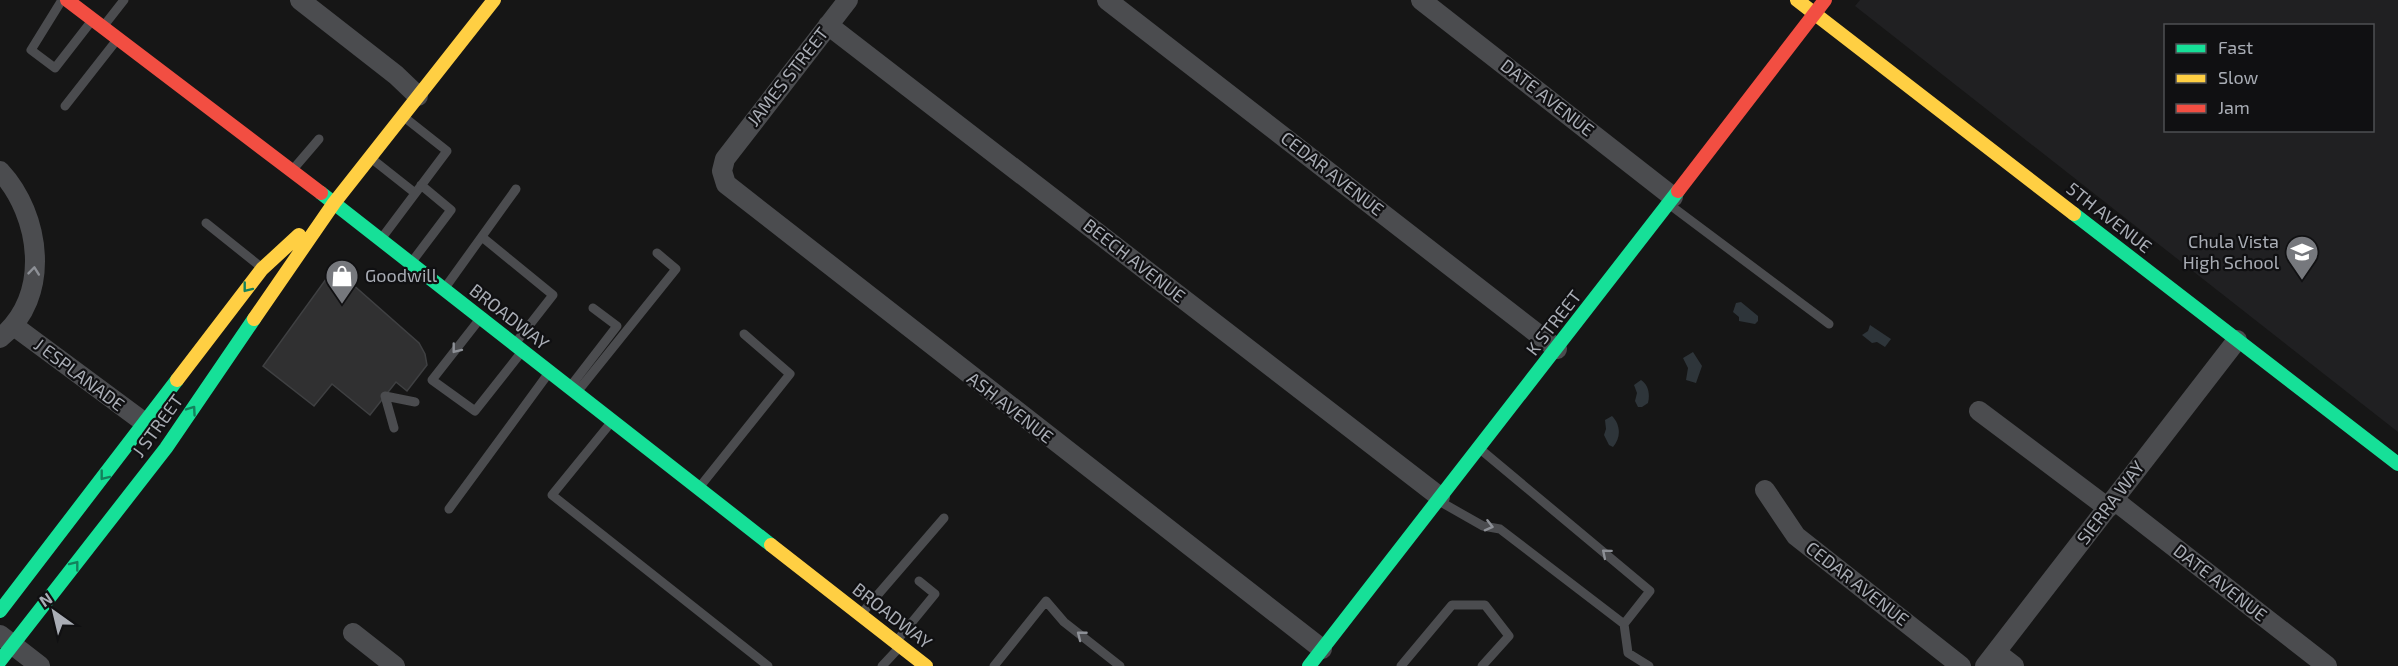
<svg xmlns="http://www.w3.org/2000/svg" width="2398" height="666" font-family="'Exo 2',sans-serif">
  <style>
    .built { fill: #202022; fill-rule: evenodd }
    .water { fill: #2e353a }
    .building { fill: #303031; stroke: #3f4042; stroke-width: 1.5 }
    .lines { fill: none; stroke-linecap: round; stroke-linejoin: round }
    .lane { stroke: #4b4c4f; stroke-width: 9 }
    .street { stroke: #4b4c4f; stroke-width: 20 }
    .fast { stroke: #16e098; stroke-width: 14 }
    .slow { stroke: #ffcf43; stroke-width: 14 }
    .jam { stroke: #f24e42; stroke-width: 14 }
    .oneway { stroke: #8d9096 }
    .oneway2 { stroke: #13825c }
    .labels { text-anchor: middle; stroke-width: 4.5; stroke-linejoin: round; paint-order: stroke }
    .street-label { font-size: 18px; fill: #a9adb5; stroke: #101012 }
    .poi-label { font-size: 18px; fill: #a9adb5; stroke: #101012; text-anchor: end }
  </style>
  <rect width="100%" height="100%" fill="#161616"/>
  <!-- built -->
  <path class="built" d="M1860 0H2398V432L1855 6ZM2166 26H2372V130H2166Z"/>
  <!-- water -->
  <path class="water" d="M1741 302 1758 316V321L1755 324 1739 321V317L1733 312 1736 303Z
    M1870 325 1891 339 1885 347 1877 342 1872 343 1862 335 1868 331Z
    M1693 352 1702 366 1696 383 1686 380 1688 368 1683 358Z
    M1641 380C1649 385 1650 395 1648 403L1642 407H1638L1635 401 1637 393 1634 385Z
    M1612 416C1621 425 1621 438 1613 447L1609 445 1604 435 1606 429 1605 420Z"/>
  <!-- building -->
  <path class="building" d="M334 268 419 343 425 354 427 365 407 391 396 382 370 415 332 384 314 406 263 366Z"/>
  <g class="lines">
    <!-- lane -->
    <path class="lane" d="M62 0 31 50 55 68 90 23
      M106 23 124 0
      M65 106 116 41
      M372 159 415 193
      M295 167 319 139
      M1670 205 1829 324
      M206 223 261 267
      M384 235 447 151 404 117
      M482 237 553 295 517 341
      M414 259 451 210 421 185
      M447 285 516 189
      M479 320 432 380 475 411 520 354
      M573 383 617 326 593 308
      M578 391 676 269 657 253
      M609 425 552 495 768 666
      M394 428 385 396 415 402
      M1480 449 1650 591 1624 624 1628 653 1649 666
      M702 484 790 374 744 334
      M1439 501 1483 526 1500 529 1624 624
      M449 509 548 374
      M862 613 944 518
      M899 638 935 594 919 581
      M882 666 897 650
      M994 666 1046 601 1064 622 1120 666
      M1401 666 1452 605H1485L1509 636 1482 666"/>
    <!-- street -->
    <path class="street" d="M300 0 396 75 418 96
      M848 0 725 159 722 171 726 184 1322 649
      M1107 0 1557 349
      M1421 0 1673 197
      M828 25 1440 497
      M0 171C41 215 52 297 0 338
      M14 326 145 423
      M1979 411 2108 508
      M1765 490 1796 536 1961 666
      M2114 500 2327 666
      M353 633 395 666
      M0 635 40 666
      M1997 653 2014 666
      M1985 666 2237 340"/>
    <!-- fast -->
    <path class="fast" d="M321 193 771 545
      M2074 214 2398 464
      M0 611 177 380
      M0 661 166 448 254 319
      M1309 666 1678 191"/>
    <!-- slow -->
    <path class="slow" d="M1797 0 2074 214
      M254 319 334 203 494 0
      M177 380 262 269 299 235
      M771 545 926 666"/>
    <!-- jam -->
    <path class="jam" d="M67 0 321 193
      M1678 191 1825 0"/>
  </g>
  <!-- one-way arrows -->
  <defs><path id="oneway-chevron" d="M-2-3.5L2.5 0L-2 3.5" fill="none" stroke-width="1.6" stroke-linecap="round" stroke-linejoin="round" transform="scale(1.5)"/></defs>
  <g class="oneway">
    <use href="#oneway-chevron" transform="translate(34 271) rotate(-84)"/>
    <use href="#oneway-chevron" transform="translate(456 349) rotate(128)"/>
    <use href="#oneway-chevron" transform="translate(1489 526) rotate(14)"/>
    <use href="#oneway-chevron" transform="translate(1606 553) rotate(-140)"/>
    <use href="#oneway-chevron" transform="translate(1081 635) rotate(-142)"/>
  </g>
  <g class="oneway2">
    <use href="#oneway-chevron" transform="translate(247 288) rotate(128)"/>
    <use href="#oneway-chevron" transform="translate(192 410) rotate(-55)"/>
    <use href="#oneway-chevron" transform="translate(104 476) rotate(128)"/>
    <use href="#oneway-chevron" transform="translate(75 565) rotate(-52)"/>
  </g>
  <!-- icons -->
  <defs>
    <g id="school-pin" transform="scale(1.725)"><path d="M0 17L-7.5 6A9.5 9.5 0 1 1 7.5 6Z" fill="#76787d" stroke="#101012"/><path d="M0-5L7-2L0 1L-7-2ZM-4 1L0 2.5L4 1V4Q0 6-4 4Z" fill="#fff"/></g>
    <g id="shop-pin" transform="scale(1.725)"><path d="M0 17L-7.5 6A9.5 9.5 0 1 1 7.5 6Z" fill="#76787d" stroke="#101012"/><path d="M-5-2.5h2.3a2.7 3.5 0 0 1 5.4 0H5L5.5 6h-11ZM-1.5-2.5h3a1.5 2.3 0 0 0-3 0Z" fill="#fff"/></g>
  </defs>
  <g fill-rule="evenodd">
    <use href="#school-pin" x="2302" y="252"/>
    <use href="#shop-pin" x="342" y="276"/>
  </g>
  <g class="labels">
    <!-- street labels -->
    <g class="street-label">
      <text transform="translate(788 77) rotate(-52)" y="6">JAMES STREET</text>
      <text transform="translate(1547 98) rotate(38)" y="6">DATE AVENUE</text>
      <text transform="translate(1332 174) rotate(38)" y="6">CEDAR AVENUE</text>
      <text transform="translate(2109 218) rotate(38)" y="6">5TH AVENUE</text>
      <text transform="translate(1134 261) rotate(38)" y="6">BEECH AVENUE</text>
      <text transform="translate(509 317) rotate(38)" y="6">BROADWAY</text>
      <text transform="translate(1554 323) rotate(-52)" y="6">K STREET</text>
      <text transform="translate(79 375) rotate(37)" y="6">J ESPLANADE</text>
      <text transform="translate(1010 408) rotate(38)" y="6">ASH AVENUE</text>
      <text transform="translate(158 426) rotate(-54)" y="6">J STREET</text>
      <text transform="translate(2111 503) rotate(-53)" y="6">SIERRA WAY</text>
      <text transform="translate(2220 583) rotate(38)" y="6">DATE AVENUE</text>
      <text transform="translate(1857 584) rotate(38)" y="6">CEDAR AVENUE</text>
      <text transform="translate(892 616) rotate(38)" y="6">BROADWAY</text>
    </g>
    <!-- poi labels -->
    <g class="poi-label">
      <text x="2279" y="248">Chula Vista<tspan x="2279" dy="21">High School</tspan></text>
      <text x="365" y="282" text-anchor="start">Goodwill</text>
    </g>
  </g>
  <!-- legend -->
  <rect x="2164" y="24" width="210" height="108" fill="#101012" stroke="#4d4f53" stroke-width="1.5"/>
  <rect x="2176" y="44" width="30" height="9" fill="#16e098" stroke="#4d4f53" stroke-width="1.5"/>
  <text x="2218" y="54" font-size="18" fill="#a9adb5">Fast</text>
  <rect x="2176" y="74" width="30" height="9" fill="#ffcf43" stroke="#4d4f53" stroke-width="1.5"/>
  <text x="2218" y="84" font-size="18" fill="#a9adb5">Slow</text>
  <rect x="2176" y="104" width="30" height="9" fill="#f24e42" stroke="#4d4f53" stroke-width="1.5"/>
  <text x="2218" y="114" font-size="18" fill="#a9adb5">Jam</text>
  <!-- north arrow -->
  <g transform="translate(54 612) rotate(326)" stroke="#101012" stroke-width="4.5" paint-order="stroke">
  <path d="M0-4.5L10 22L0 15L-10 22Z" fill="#a9adb5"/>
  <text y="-9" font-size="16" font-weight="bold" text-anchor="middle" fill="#a9adb5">N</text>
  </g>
</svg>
